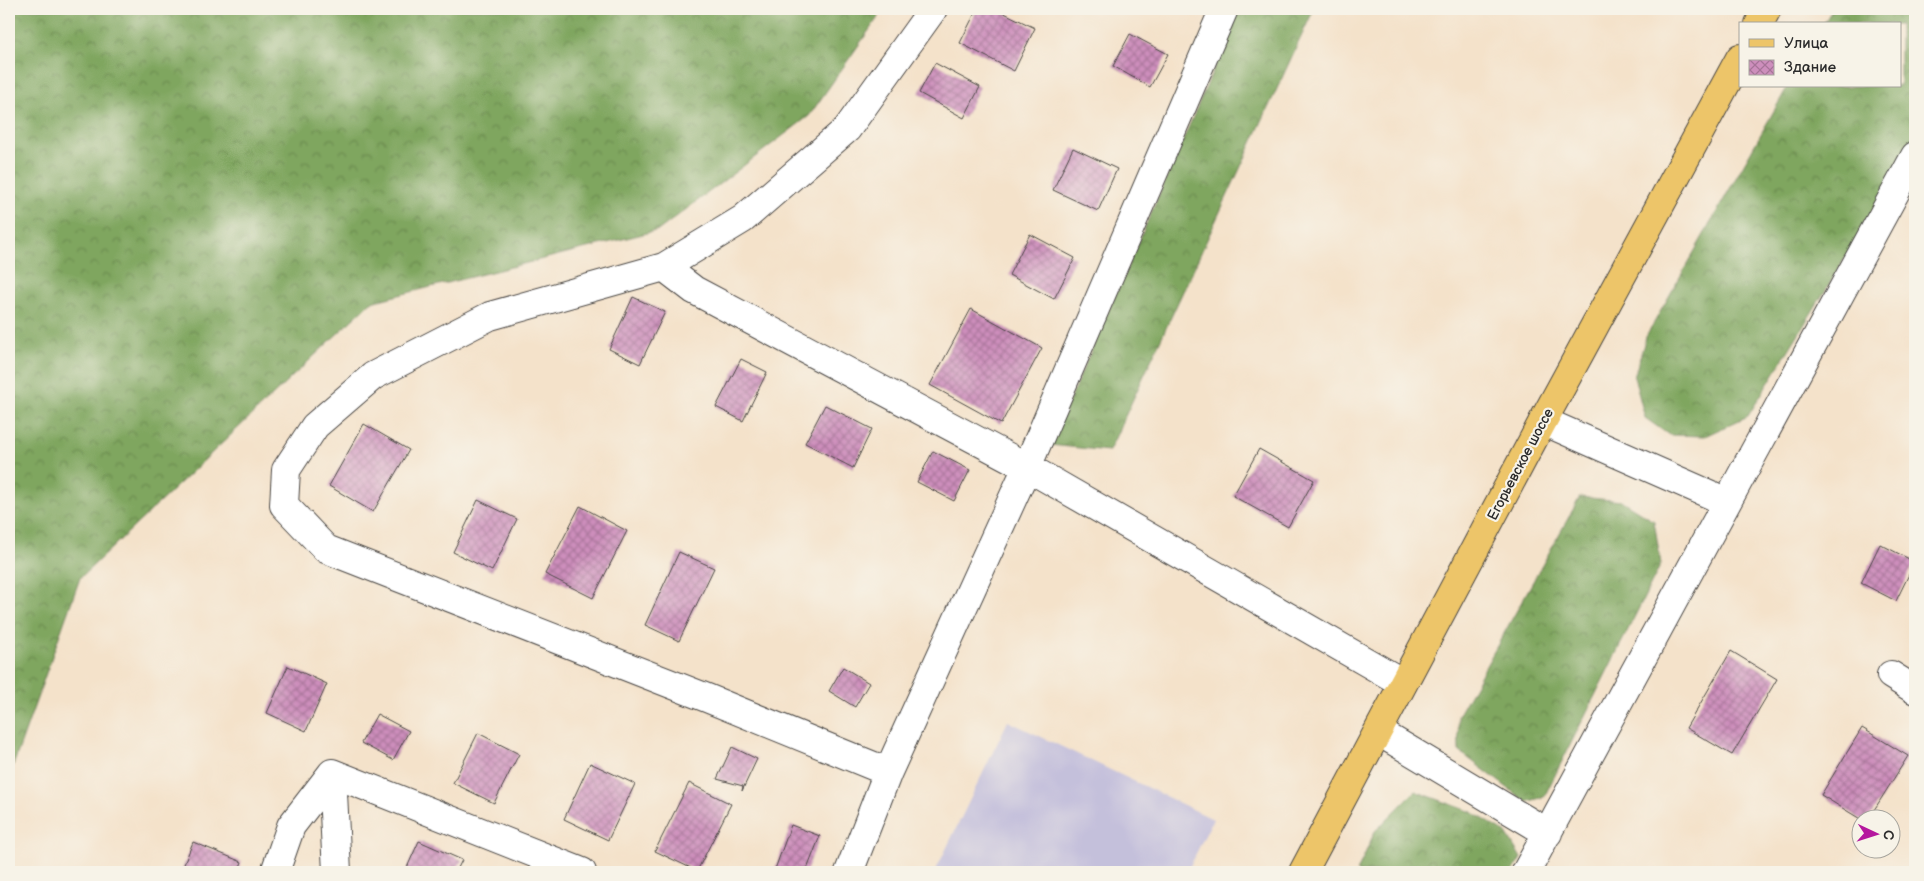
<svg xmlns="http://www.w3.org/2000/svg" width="1924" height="881" font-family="'Balsamiq Sans',sans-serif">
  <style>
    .industrial { fill: #c4c0db }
    .forest { fill: url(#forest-crowns); stroke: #556844 }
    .building { fill: url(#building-cross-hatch) }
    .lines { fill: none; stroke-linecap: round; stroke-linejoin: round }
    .minor-casing { stroke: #494643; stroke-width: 30 }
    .major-casing { stroke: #494643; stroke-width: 30 }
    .minor { stroke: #fff; stroke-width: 28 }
    .major { stroke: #edc569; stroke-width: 28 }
    .labels { text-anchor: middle; stroke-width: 4.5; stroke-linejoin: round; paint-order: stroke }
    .street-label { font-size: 14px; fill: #2b2b2b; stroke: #f7f3e8 }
  </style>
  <defs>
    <pattern id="forest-crowns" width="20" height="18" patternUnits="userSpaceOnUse" patternTransform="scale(1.25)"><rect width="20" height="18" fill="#7fa65e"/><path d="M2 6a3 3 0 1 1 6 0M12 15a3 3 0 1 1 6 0" fill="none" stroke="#68874e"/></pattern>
    <pattern id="building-cross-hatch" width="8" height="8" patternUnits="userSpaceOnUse" patternTransform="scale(1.25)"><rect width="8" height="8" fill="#cd8ebc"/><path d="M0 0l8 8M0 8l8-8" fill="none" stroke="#a77499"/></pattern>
  </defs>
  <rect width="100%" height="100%" fill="#f7f3e8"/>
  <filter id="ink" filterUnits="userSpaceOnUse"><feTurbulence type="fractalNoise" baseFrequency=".02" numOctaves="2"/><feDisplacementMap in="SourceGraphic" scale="10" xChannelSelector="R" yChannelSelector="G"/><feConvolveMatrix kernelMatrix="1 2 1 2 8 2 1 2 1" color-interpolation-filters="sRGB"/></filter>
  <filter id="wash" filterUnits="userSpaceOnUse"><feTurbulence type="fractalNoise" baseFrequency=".0096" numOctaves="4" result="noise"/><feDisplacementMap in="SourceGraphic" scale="20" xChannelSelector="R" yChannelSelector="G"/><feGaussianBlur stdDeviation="1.12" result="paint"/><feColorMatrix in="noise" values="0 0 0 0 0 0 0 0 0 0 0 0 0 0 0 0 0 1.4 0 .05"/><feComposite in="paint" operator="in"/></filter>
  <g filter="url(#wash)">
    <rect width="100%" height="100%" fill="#f4e2ca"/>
    <!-- industrial -->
    <path class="industrial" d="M1008 721 1213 819 1187 872H935Z"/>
    <!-- forest -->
    <path class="forest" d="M9 9H884L809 116 659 230 371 302 80 578 9 777Z
      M1240 9H1314L1109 451 1050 445Z
      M1832 9H1915V145L1748 416 1705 436 1669 435 1645 418 1634 377 1646 337 1788 86H1900V24H1824Z
      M1580 497 1622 501 1654 521 1661 564 1544 797 1526 802 1459 751 1458 716Z
      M1415 791 1472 812 1506 833 1521 858 1513 872H1357L1375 831Z"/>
    <g id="blocks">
      <!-- building -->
      <path class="building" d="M977 9H996L1035 28 1014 71 960 43Z
        M1130 34 1168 54 1150 87 1113 66Z
        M935 63 980 87 964 118 919 93Z
        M1073 148 1117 169 1098 211 1053 190Z
        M1030 234 1075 258 1054 299 1009 275Z
        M633 297 665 312 640 364 609 349Z
        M971 309 1042 348 1001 424 930 385Z
        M741 359 767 372 743 421 716 407Z
        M825 405 872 429 853 468 805 443Z
        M364 424 409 450 373 512 329 486Z
        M1259 449 1314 480 1288 527 1233 496Z
        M933 451 970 470 954 501 917 482Z
        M478 500 517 519 492 571 453 552Z
        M580 506 627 531 593 598 545 574Z
        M1880 544 1915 562 1896 601 1861 583Z
        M679 552 714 568 679 641 645 625Z
        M1731 651 1777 679 1732 755 1686 728Z
        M288 666 327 684 306 731 267 713Z
        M843 667 869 683 855 707 829 691Z
        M377 714 409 731 393 760 361 743Z
        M1862 728 1908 756 1869 818 1862 820 1821 795Z
        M478 733 519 754 494 803 453 783Z
        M732 747 757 759 742 791 743 786 717 779Z
        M590 763 635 784 608 840 564 819Z
        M689 783 731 804 697 871 655 851Z
        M791 825 820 836 806 872H774Z
        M419 841 462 860 456 872H405Z
        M193 842 242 862 238 872H181Z"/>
    </g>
  </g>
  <g filter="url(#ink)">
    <use href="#blocks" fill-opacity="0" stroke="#494643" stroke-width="1"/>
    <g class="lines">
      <!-- minor casing -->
      <g class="minor-casing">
        <path id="minor" d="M664 267 694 290 1027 467 1403 683
          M1543 421 1727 502
          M1891 675 1915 690
          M1379 732 1548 833
          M888 772 707 698 326 549 284 505 286 470 315 426 373 376 490 316 664 267 743 219 847 129 933 9
          M332 773 337 872
          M275 872 291 826 332 773 582 872
          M849 872 888 772 1027 467 1224 9
          M1526 872 1915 156"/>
      </g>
      <!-- major casing -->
      <g class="major-casing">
        <path id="major" d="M1759 24 1767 9
          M1303 872 1543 421 1740 58"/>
      </g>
      <!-- minor -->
      <use href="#minor" class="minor"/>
      <!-- major -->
      <use href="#major" class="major"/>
    </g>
  </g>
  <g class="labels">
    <!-- street labels -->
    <g class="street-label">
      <text transform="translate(1520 464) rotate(-62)" y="5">Егорьевское шоссе</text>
    </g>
  </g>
  <!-- margin -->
  <rect width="1924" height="881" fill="none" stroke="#f7f3e8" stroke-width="30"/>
  <!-- legend -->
  <rect x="1739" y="22" width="162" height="65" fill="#f7f3e8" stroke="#a5a39c"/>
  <rect x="1749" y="39" width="25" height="8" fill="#edc569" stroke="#a5a39c"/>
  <text x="1784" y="48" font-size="15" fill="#2b2b2b">Улица</text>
  <rect x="1749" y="60" width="25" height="15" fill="url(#building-cross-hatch)" stroke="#a5a39c"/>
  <text x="1784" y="72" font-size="15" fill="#2b2b2b">Здание</text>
  <!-- north arrow -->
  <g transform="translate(1876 834) rotate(94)"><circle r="24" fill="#f7f3e8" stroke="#a5a39c"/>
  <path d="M0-4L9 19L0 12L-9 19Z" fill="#b5179e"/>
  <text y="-8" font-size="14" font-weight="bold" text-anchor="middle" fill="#2b2b2b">С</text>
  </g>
</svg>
